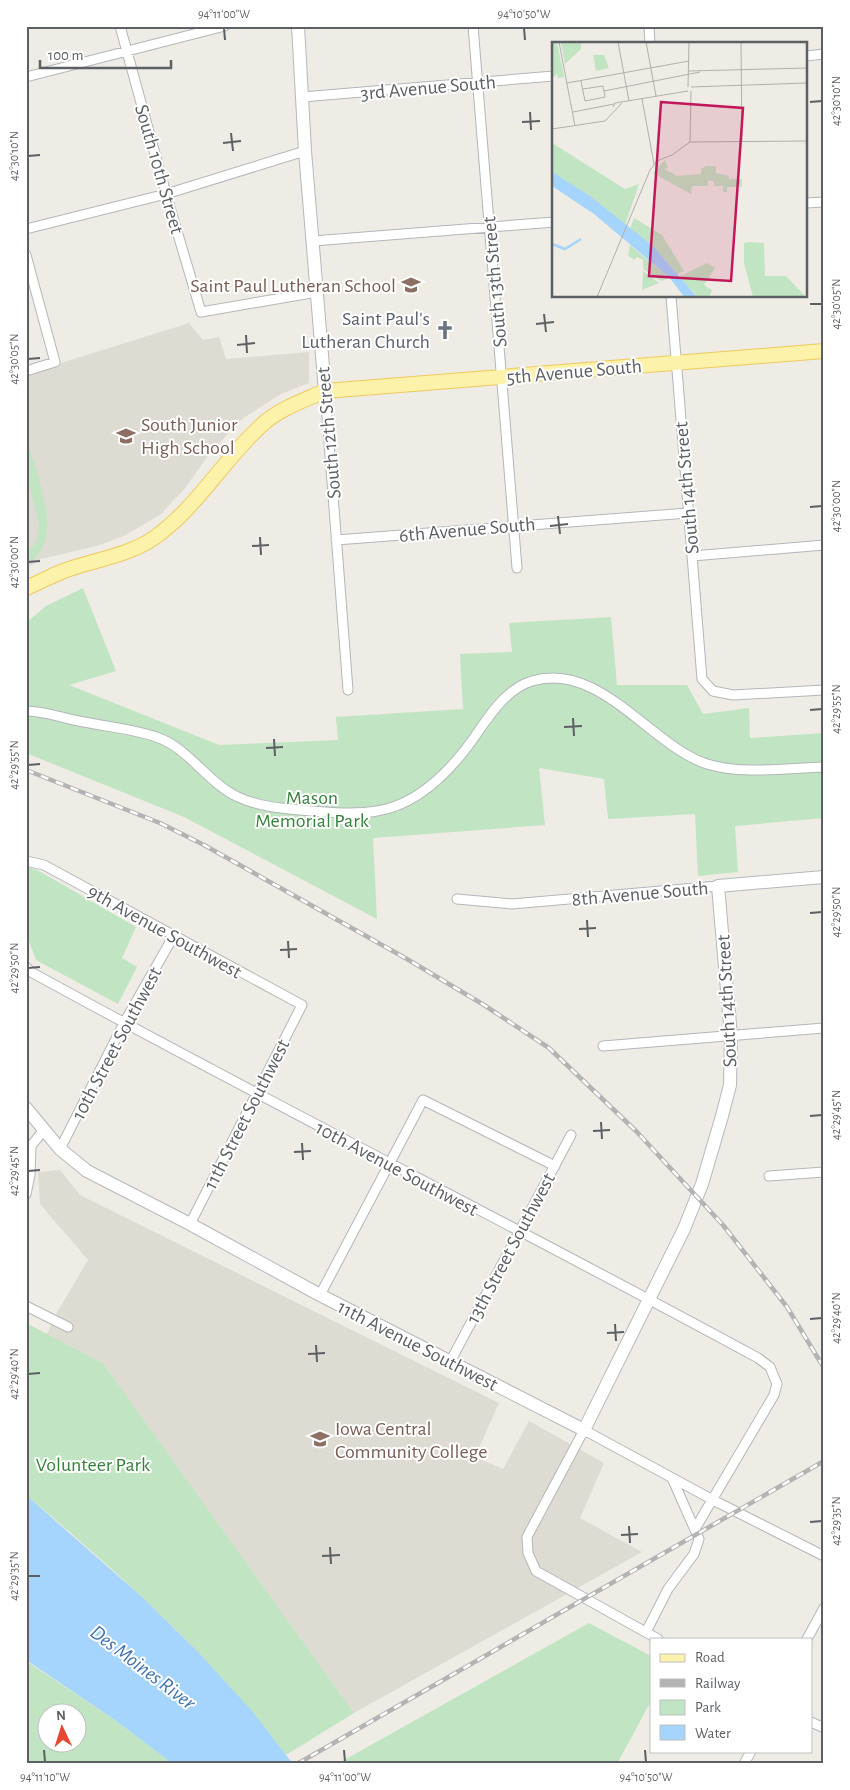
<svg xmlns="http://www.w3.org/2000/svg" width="850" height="1790" font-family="'Alegreya Sans',sans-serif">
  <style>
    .education { fill: #dedbd2 }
    .green { fill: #c1e5c2; fill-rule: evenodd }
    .water { fill: #a5d4fd }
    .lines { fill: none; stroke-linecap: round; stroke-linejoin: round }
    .street-casing { stroke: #b4b6bb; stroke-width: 11 }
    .secondary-casing { stroke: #b5b8be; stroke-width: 14 }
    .primary-casing { stroke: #eeca5d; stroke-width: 16 }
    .street { stroke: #fff; stroke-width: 9 }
    .secondary { stroke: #fff; stroke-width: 12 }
    .primary { stroke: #fdf2aa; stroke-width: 14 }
    .rail-casing { stroke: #b3b3b4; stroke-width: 4.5 }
    .rail { stroke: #fff; stroke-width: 2.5; stroke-dasharray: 8; stroke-linecap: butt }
    .ticks { fill: none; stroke: #5c5f64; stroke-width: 2 }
    .labels { text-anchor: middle; stroke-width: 4; stroke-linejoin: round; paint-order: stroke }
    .street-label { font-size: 20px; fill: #5c5f64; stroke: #fff }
    .education-label { font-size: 20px; fill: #785e54; stroke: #fff; text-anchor: start }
    .worship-label { font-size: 20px; fill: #5b616d; stroke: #fff; text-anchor: end }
    .park-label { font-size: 20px; fill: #36813c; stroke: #fff }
    .water-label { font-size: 21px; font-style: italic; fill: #4273ae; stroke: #fff }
    .inset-river { fill: none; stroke: #a5d4fd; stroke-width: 2.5 }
    .inset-road { fill: none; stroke: #b0b0ad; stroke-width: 1 }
    .view { fill: #c2185b; fill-opacity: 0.15; stroke: #c2185b; stroke-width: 2.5 }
    .inset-edge { fill: none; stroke: #5c5f64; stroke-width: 2.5 }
    .neatline { fill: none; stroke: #5c5f64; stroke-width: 2 }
    .ticks-label { font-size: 12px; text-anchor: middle; fill: #5c5f64 }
  </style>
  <rect width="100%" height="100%" fill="#eeece4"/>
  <!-- education -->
  <path class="education" d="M189 323 203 340 219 337 226 359 309 352V383L281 394 242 419 210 453 185 488 161 514 126 535 97 546 41 559 26 568V374Z
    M60 1170 80 1195 499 1403 475 1457 503 1469 529 1421 604 1463 580 1518 642 1552 354 1713 103 1363 47 1334 55 1316 88 1260 40 1204 38 1172Z"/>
  <!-- green -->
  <path class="green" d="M26 437C36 474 68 541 26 565V556L37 540 39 523 26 473Z
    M83 588 116 671 69 685 219 745 338 740 336 717 463 709 460 654 512 652 509 623 611 617 617 685H687L703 714 749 708 750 738 824 733V818L735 826 738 872 698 876 695 814 608 819 604 779 539 768 545 825 373 838 377 919 184 817 26 753V623L46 606Z
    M26 866 39 871 136 927 122 958 137 967 118 1004 36 960 26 933Z
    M26 1323 103 1363 354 1713 286 1755C211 1657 121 1574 26 1495Z
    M589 1623 651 1656V1701L617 1764H337Z
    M26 1661 115 1720 173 1764H26ZM48 1712H78V1742H48Z"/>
  <!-- water -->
  <path class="water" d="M26 1495 141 1596 198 1652 252 1711 293 1764H173L115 1720 26 1660Z"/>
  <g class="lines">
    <!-- street casing -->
    <g class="street-casing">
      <path id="street" d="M120 26 166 194 201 312 317 292
        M473 26 517 568
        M649 26 650 44
        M806 56 824 54
        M26 77 225 26
        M302 97 554 76
        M806 203 824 202
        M26 229 166 194 305 151
        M313 241 554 222
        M26 255 55 362 26 371
        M671 296 702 679 713 691 733 695 824 690
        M325 391 348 690
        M336 540 688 513
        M692 556 824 545
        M26 711C45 711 65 719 84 722 108 727 136 729 159 738 189 749 209 784 238 797 257 806 279 808 300 810 325 812 352 815 377 811 422 804 456 765 480 729 493 710 509 688 532 681 600 661 651 746 707 764 743 775 786 768 824 767
        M26 861 44 865 302 1005 190 1224
        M457 899 512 904 718 886
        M26 967 31 972C271 1104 517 1227 758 1358L770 1367 777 1384 774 1395 695 1529
        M603 1046 824 1028
        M31 1146 43 1131
        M60 1149 124 1023 173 937
        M769 1176 824 1172
        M26 1194 30 1175 31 1146
        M320 1295 423 1100 555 1166
        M26 1306 68 1327
        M450 1362 571 1135
        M646 1632 668 1589 694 1554 699 1539 672 1478
        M658 1639 536 1571 528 1553 527 1537 584 1430 713 1500 824 1556
        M807 1639 824 1608
        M811 1722 824 1728
        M744 1764 751 1751"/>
    </g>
    <!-- secondary casing -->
    <g class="secondary-casing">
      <path id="secondary" d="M298 26 305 151 325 391
        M26 1108 60 1149 87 1171 190 1224 320 1295 584 1430 684 1229 702 1184 722 1116 730 1085 731 1036 718 886 824 877"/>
    </g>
    <!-- primary casing -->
    <g class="primary-casing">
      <path id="primary" d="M26 588C38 583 49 577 61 572 91 560 126 557 154 538 198 507 224 458 264 423 281 408 305 400 325 391L824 351"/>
    </g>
    <!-- street -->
    <use href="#street" class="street"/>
    <!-- secondary -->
    <use href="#secondary" class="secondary"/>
    <!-- primary -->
    <use href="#primary" class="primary"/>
    <!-- rail casing -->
    <g class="rail-casing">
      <path id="rail" d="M26 770 160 823 204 845 407 959 484 1005 549 1048 636 1131 723 1225 787 1307 824 1368
        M297 1764 824 1461"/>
    </g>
    <!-- rail -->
    <use href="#rail" class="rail"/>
  </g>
  <!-- ticks -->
  <path class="ticks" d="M224 28 225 40M524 28 525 40M810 102 822 101M530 112 531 130M522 122 540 121M231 133 233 151M223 143 241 141M28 156 40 155M810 304H822M544 314 546 332M536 324 554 322M246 335 247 353M237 345 255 343M28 359 40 358M810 507 822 506M558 516 560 534M550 526 568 524M260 537 261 555M252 546 269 545M28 562 40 561M810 710 822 709M573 718 574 736M564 727 582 726M274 739 275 756M266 748 283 747M28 765 40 764M810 913 822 912M587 920 588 937M579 929 596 928M288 941 289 958M280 950 297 949M28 968 40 967M810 1116 822 1115M601 1122 602 1139M593 1131 610 1130M302 1143 303 1160M294 1152 311 1151M28 1171 40 1170M810 1319 822 1318M615 1324 616 1341M607 1333 624 1332M316 1345 317 1362M308 1354 325 1353M28 1374 40 1373M810 1522 822 1521M629 1526 630 1543M621 1535 638 1534M330 1547 331 1564M322 1556 340 1555M28 1576H40M44 1750 45 1762M344 1750 345 1762M645 1750 646 1762"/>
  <!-- icons -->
  <defs>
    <g id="school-bare" transform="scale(1.5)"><path d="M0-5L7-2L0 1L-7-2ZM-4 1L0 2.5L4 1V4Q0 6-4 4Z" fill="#8d6e63" stroke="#fff" stroke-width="2.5" paint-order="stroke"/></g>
    <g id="church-bare" transform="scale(1.5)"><path d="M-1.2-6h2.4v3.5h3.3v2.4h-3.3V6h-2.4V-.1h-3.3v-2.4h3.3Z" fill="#6b7280" stroke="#fff" stroke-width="2.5" paint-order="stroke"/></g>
    <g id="university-bare" transform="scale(1.5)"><path d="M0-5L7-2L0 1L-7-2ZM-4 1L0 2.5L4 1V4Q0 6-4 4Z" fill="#8d6e63" stroke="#fff" stroke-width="2.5" paint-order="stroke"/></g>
  </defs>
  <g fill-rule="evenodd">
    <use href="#school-bare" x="411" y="285"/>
    <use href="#church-bare" x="445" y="330"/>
    <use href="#school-bare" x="126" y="436"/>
    <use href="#university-bare" x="320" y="1439"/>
  </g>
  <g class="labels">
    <!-- street labels -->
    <g class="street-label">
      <text transform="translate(428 87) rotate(-5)" y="7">3rd Avenue South</text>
      <text transform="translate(160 169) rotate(74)" y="7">South 10th Street</text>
      <text transform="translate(494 282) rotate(-95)" y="7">South 13th Street</text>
      <text transform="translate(574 371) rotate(-5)" y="7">5th Avenue South</text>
      <text transform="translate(328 433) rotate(-95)" y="7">South 12th Street</text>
      <text transform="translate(686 488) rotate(-95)" y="7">South 14th Street</text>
      <text transform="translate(467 529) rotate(-5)" y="7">6th Avenue South</text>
      <text transform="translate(640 893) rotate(-5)" y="7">8th Avenue South</text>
      <text transform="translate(165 931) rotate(29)" y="7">9th Avenue Southwest</text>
      <text transform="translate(726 1001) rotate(-93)" y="7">South 14th Street</text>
      <text transform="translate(116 1043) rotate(-62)" y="7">10th Street Southwest</text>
      <text transform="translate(246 1114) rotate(-63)" y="7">11th Street Southwest</text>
      <text transform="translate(397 1168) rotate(28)" y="7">10th Avenue Southwest</text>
      <text transform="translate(510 1248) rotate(-62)" y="7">13th Street Southwest</text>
      <text transform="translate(418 1345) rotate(27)" y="7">11th Avenue Southwest</text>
    </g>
    <!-- education labels -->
    <g class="education-label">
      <text x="396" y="292" text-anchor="end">Saint Paul Lutheran School</text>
      <text x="141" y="431">South Junior<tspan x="141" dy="23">High School</tspan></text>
      <text x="335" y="1435">Iowa Central<tspan x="335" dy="23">Community College</tspan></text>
    </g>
    <!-- worship labels -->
    <g class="worship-label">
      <text x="430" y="325">Saint Paul's<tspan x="430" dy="23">Lutheran Church</tspan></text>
    </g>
    <!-- park labels -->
    <g class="park-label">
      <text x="312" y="804">Mason<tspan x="312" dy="23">Memorial Park</tspan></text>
      <text x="93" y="1471">Volunteer Park</text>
    </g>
    <!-- water labels -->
    <g class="water-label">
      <text transform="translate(143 1667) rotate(37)" y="7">Des Moines River</text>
    </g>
  </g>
  <!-- overview -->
  <g transform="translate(552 42)">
    <rect width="255" height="255" fill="#eeece4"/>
    <path d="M0 0H5L12 35 6 36 5 32 0 36ZM9 0H29V7L13 22ZM41 13H52L57 26 44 29ZM0 101 73 147 87 142 73 183 46 161 0 130ZM113 118 116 126 112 127 125 134 149 132V127L154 124H164V131L177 134V137H190V145H175V150H171V144H162V140L156 138V144H140L139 152 101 131ZM82 176 110 193 132 229 125 232 112 216 78 187ZM196 200 212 201 213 234H234L254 255H201L192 221V201ZM78 203 92 215 118 236 109 239 91 227V218L85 215 82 218 76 213ZM155 221 163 226 152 243 160 248 157 255H146L127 235ZM91 229 107 241 90 248Z" fill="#c1e5c2"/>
    <path d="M0 130 38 154 101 204 145 255H132L118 236 42 172 0 144Z" fill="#a5d4fd"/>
    <path class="inset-river" d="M0 202 13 207 29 197"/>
    <path class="inset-road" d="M7 0 23 84M66 0 77 59M94 0 104 54M189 0 190 100M137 29 255 26M29 39 33 59 53 55 51 44 31 47M15 41 137 19M136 45 137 0M139 45 255 41M52 49 148 30M90 57 102 122M61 65 63 61 136 49M21 70 62 62M0 87 53 79 70 61M138 100 139 49M45 255 98 128 105 119 120 113 138 100 255 99"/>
    <path class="view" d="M109 60 191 66 179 239 97 234Z"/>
    <rect width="255" height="255" class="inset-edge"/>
  </g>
  <!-- border -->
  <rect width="850" height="1790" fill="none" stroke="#ffffff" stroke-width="55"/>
  <!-- legend -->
  <rect x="650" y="1638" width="162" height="115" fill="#ffffff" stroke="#bebfc1"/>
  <rect x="660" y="1654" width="25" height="8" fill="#fdf2aa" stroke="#bebfc1"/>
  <text x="695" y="1662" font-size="15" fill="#5c5f64">Road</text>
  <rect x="660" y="1679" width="25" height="8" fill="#b3b3b4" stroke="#bebfc1"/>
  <text x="695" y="1688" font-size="15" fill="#5c5f64">Railway</text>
  <rect x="660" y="1700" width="25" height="15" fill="#c1e5c2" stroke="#bebfc1"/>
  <text x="695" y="1712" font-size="15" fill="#5c5f64">Park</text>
  <rect x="660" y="1725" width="25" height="15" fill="#a5d4fd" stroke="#bebfc1"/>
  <text x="695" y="1738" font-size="15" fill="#5c5f64">Water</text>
  <!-- north arrow -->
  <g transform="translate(62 1728) rotate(356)"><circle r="24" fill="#ffffff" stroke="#bebfc1"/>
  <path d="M0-4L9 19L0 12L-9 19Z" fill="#e54733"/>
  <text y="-8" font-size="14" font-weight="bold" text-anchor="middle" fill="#5c5f64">N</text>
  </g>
  <!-- scale -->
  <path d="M40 60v8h131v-8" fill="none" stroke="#5c5f64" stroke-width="2.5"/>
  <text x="48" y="60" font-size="15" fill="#5c5f64" stroke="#ffffff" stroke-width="4" paint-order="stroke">100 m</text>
  <rect x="28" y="28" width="794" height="1734" class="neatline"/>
  <g class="ticks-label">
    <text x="224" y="18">94°11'00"W</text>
    <text x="524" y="18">94°10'50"W</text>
    <text transform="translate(836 101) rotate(-90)" y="4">42°30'10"N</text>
    <text transform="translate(14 156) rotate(-90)" y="4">42°30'10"N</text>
    <text transform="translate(836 304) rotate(-90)" y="4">42°30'05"N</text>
    <text transform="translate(14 359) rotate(-90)" y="4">42°30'05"N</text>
    <text transform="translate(836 506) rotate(-90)" y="4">42°30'00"N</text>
    <text transform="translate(14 562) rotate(-90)" y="4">42°30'00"N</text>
    <text transform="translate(836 709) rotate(-90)" y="4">42°29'55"N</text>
    <text transform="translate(14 765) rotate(-90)" y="4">42°29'55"N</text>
    <text transform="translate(836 912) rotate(-90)" y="4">42°29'50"N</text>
    <text transform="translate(14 968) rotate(-90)" y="4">42°29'50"N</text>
    <text transform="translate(836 1115) rotate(-90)" y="4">42°29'45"N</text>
    <text transform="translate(14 1171) rotate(-90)" y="4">42°29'45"N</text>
    <text transform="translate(836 1318) rotate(-90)" y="4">42°29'40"N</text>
    <text transform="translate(14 1374) rotate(-90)" y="4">42°29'40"N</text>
    <text transform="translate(836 1521) rotate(-90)" y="4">42°29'35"N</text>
    <text transform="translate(14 1576) rotate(-90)" y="4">42°29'35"N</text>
    <text x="45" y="1781">94°11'10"W</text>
    <text x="345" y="1781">94°11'00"W</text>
    <text x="646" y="1781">94°10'50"W</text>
  </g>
</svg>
